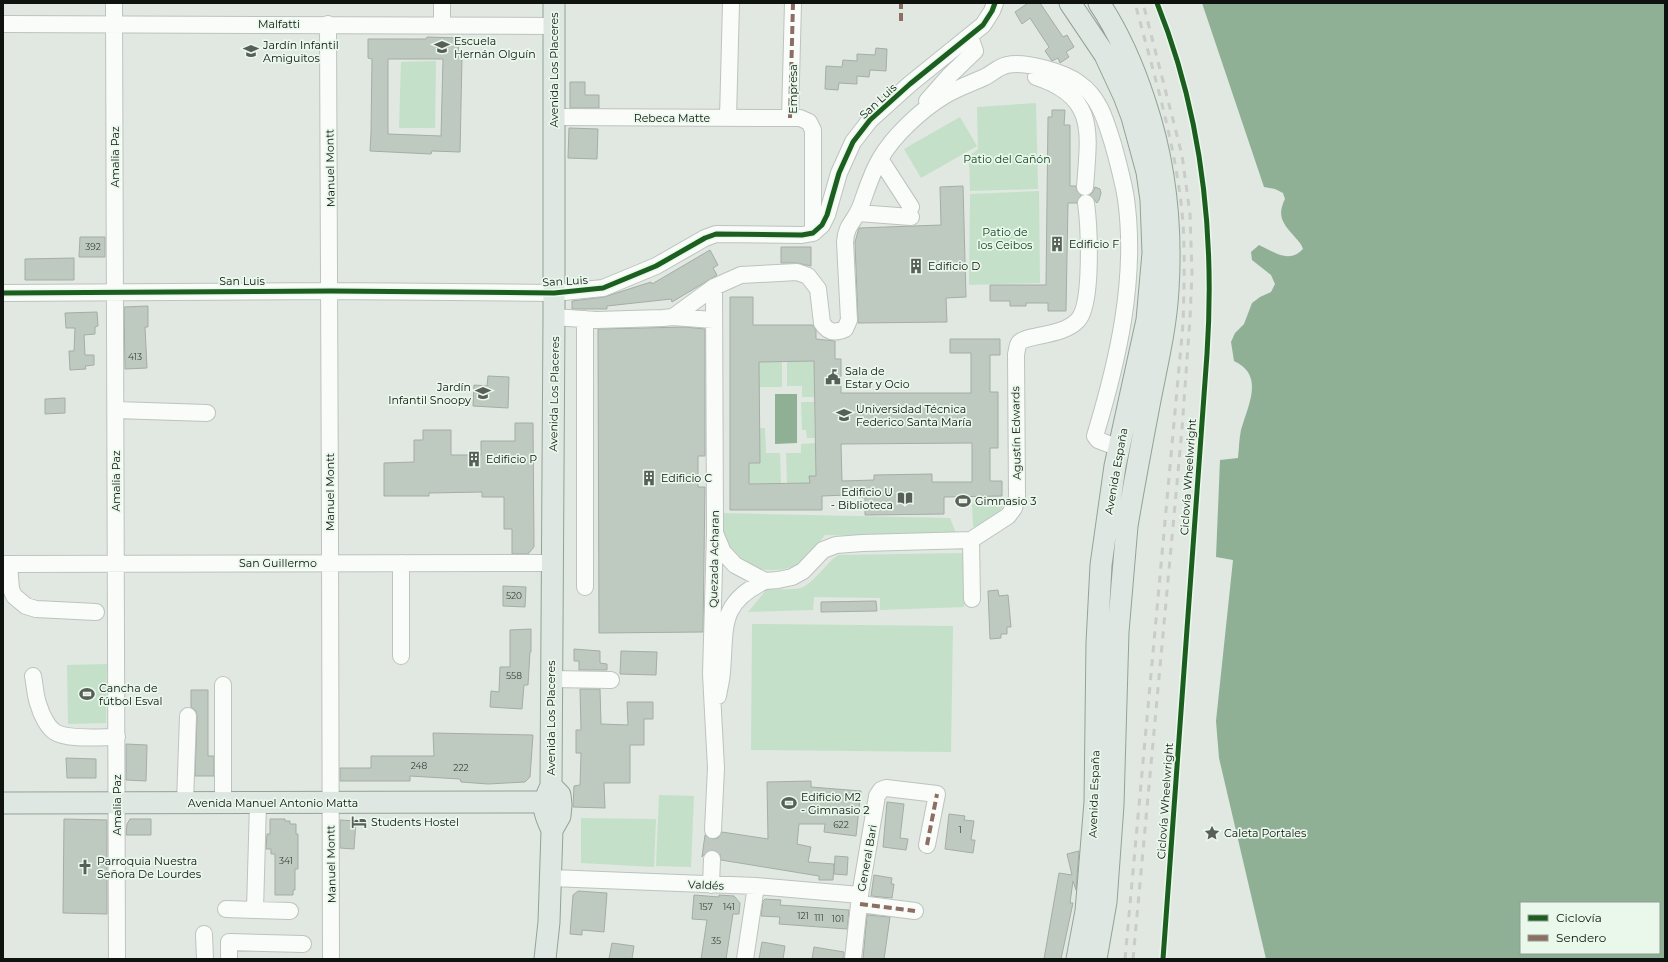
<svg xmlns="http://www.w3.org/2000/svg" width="1668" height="962" font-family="Montserrat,sans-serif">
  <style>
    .green { fill: #c4e0c9 }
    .water { fill: #8fb095; fill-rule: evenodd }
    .building { fill: #becabf; stroke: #a6aca7; fill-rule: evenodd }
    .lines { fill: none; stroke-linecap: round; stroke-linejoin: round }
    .minor-tunnel { stroke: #c0c8c2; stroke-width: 16; stroke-dasharray: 16 8; stroke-linecap: butt }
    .minor-casing { stroke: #bdc3be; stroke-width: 18 }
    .major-casing { stroke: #92a396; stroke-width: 23 }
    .minor { stroke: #fafcfa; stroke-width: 16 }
    .major { stroke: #dee7e1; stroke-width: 21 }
    .rail { stroke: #caccca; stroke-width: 3; stroke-dasharray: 7 7; stroke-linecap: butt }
    .quiet { stroke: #8d6e63; stroke-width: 4; stroke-dasharray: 8 4; stroke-linecap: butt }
    .cycleway-casing { stroke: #eaf8ec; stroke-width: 8 }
    .cycleway { stroke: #1b5e20; stroke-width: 5 }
    .labels { text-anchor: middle; stroke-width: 3.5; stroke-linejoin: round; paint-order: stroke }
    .number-label { font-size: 9px; fill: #3a413b }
    .street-label { font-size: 11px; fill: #0e130f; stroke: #eaf8ec }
    .poi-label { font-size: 11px; fill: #0e130f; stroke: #eaf8ec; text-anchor: start }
    .park-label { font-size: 11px; fill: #0f421e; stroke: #eaf8ec }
  </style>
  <rect width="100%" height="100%" fill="#e0e8e1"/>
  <!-- green -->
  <path class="green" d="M436 61 435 128H399L401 62Z
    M1036 103 1038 189 970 191 969 156 978 149 977 107Z
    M960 117 977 146 921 178 904 149Z
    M1039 191 1040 283 969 285 970 194Z
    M782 361V387H759L752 362Z
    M787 361H814V397H802V386H787Z
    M814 402 815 438H807L806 430H802L801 402Z
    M759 428H765L766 453H780L781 483 749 484V463H760Z
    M815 443 816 476H810V483H787L786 453H801V444Z
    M1005 499C1003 515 988 521 975 527L973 526 972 505 977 500Z
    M722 513 950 518 958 538 825 535C819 543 807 560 799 564 773 577 733 569 723 540 720 533 722 521 722 513Z
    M964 553V607L880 610V598L814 597 813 610 748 612 767 589C774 589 795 590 801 588 814 583 826 563 838 555Z
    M752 624 953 626 951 752 751 750Z
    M107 664 106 723 68 724 67 665Z
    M659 795 694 796 691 867 656 866Z
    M581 818 656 819 654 867 581 863Z"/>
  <!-- water -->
  <path class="water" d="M1202 3H1665V959H1266L1219 758 1216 721 1233 560 1216 557 1220 460 1238 458C1239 449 1239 439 1241 430 1248 405 1265 375 1234 361L1231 342 1235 333 1244 324 1252 303 1260 297 1271 292 1275 284 1271 275 1252 260 1251 252 1259 245C1274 252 1289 264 1303 249 1301 243 1298 241 1294 236 1282 223 1277 215 1285 199L1283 193 1275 189 1264 187ZM1521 903H1659V953H1521Z
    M775 394H797V443L775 444Z"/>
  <!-- building -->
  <path class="building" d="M1028 3H1040L1063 37 1067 35 1074 47 1066 52 1069 57 1060 63 1058 58 1052 61 1045 51 1049 47 1030 18 1022 24 1015 12Z
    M427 37 459 38 458 58H462L460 152 432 151 431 154 370 151 371 133 372 59 368 58V39H426ZM388 59H443L441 136 388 134Z
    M876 48 887 49 886 71 870 70 869 77 857 76V84L839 83 838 90 825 89 826 66 842 67 843 60 857 61V54L875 55Z
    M570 82H585V95H599V108H570Z
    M1052 110H1065L1064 125H1070V186H1076L1077 191 1081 195 1077 203H1068L1066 311H1048V303H1026V306H1010V301H990V285H1046L1048 117H1052Z
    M569 128 598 129 597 159 568 158Z
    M963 186 966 297 946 298 947 322 858 323 855 242 859 228 941 225 940 187Z
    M1095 187 1100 189 1101 193 1099 200 1097 203 1090 195 1093 192Z
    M80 237H105V257H79Z
    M781 247H811V266L797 263H781Z
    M710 250 718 265 713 268 717 275 672 302 671 299 607 306V309H572V301L604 297 651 282 652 284Z
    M74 258V280H25V259Z
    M730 297H753V325H813L816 331V339L835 341V359H841V393H971V353H950V339H1000V355H990V392H998V448H990V481H1002V496L944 497V514L865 515V498L847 495 822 496V510H730ZM814 361 816 476H809L810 483 749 484V463H760L759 362ZM972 443V482H932V474L874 475V480L842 481 841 444Z
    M148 306V327H145L147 368 125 369 124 307Z
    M97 312 98 326 95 327V334L84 335 85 355H94V365L85 366 86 369 70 370 69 351H74L75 328H66L65 313Z
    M685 327 705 329V456H698V487H705L703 632 599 633 598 329Z
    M488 376 509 377 508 408 473 406 474 385 487 386Z
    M65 398V413L45 414V399Z
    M515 423H533L534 547 528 554H512V529H504V497H482V492L429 493V496H384V463L414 462V440H423V430H451V455H481V441H515Z
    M503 586 526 587 525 607 503 606Z
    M998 590 999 596 1008 595 1011 627H1007V634H1001V638L990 639 988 591Z
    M876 601 877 611 821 612V602Z
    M531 629V652H530L528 685H524L522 709 490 707 491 691 499 692 500 667H510V630Z
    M574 649 600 651V663L607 664V670H579V661H574Z
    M621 651 657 652 656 675 620 674Z
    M580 689H600L601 724 628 725 627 702H653V719H644V745H630V783H604L605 808 573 807 574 786 580 785 581 753H576V730H581Z
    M191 690H208V756H214V776H195L197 716 196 711 191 707Z
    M433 733 533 735 530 777 525 782 488 784 461 782 460 779 410 776V781H340V768H371V756H434Z
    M126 744 147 745 146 781 126 780Z
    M66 758 96 759V778H67Z
    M811 781V787L861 791 856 836 824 832 825 824H799L797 844 811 847 808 862 834 864 833 880H819V876L721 860 720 854 713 850 707 851 702 857 705 835 713 839 718 838 722 832 768 839 767 782Z
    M887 802 904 804 900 838 908 839 906 850 883 847Z
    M949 814 965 816 964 820 974 821 971 840H975L973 853 945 849Z
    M64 819 107 820V914L63 913Z
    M130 819H151V835H126L127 824Z
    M270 819H285V821H290V824H296V834H298V869H295V890H293V895H275V854H271V849H266L267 834H270Z
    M340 820 356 821 354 849 340 848Z
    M1079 851 1076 890 1073 881 1070 903H1073L1061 959H1044L1059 873 1072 875 1067 854Z
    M835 856 848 857 847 875 834 874Z
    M874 875 892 878 891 884H894L892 898 871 896Z
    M578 891 607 893 604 932 582 930V935L570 934 573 895Z
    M694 895 719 897V895L734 896 740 903 739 914H733L726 959H701L707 920 692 919Z
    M765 899 781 900 780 905 849 910 847 929 779 924 780 917 761 916 763 901Z
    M867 915 890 917 884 959H863Z
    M762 942 785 946 783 959H759Z
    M612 943 634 946 632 959H609Z
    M814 947 844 952V959H812Z"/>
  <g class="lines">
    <!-- minor-tunnel -->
    <path class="minor-tunnel" d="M712 859 713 830"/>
    <!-- minor casing -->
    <g class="minor-casing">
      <path id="minor" d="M114 3 117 959
        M442 3V26
        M3 24 554 26
        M328 24C331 336 329 647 331 959
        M1036 77C1097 97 1089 132 1085 187
        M927 101 949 76 975 51 970 37
        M554 117 790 118H800L809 122 813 130V233
        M728 118 731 3
        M790 118 793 3
        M880 159 911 207
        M858 213 911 217
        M3 293 331 291 554 293 603 288 656 266 705 238 716 234 802 235 813 233 822 225 827 215 839 173 853 142 870 120 910 84 983 25 992 11 995 3
        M554 317 596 320 663 318 673 317 713 320
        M673 317 714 287 741 275 797 272 808 276 818 289 822 323C828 333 836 333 845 329L849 320 845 242C846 225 854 222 860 208 866 192 871 174 880 159 893 136 921 110 944 96 957 88 972 83 985 77 993 73 998 67 1007 65 1025 61 1065 72 1080 84 1100 98 1106 122 1113 144 1118 162 1123 180 1126 199 1137 279 1118 360 1095 436L1098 440 1119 448
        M585 319V587
        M116 410 207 413
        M715 533 723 552 735 565 765 581 778 580 792 577 803 571 823 550 836 545 862 543 971 540 1008 516 1014 508 1017 497 1016 354C1017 351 1017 346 1019 343 1026 334 1063 337 1078 320 1093 304 1089 225 1086 203
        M971 540 972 599
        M401 563V656
        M3 564 553 563
        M9 564 11 589 14 596 26 606 36 609 96 612
        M33 676C35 685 35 697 39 706 41 714 48 728 55 732 67 740 102 737 117 737
        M552 679 611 680
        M223 685V803
        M718 696C719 688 722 679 722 671 726 628 718 603 765 581
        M185 803 188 716
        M258 803 255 910 290 911
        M713 830 716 768 711 674 715 533 714 287
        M551 878 756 886 860 895
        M711 885 712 859
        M860 904 915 911
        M226 909 255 910
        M204 934 205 959
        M229 959V942L303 944
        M745 959 756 886
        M853 959 860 895 877 796 881 790 886 788 937 794 927 845"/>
    </g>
    <!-- major casing -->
    <g class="major-casing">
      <path id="major" d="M1070 3 1105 55 1124 96 1132 117 1147 172 1151 200 1153 253 1147 320 1115 466 1101 565 1097 643 1095 802 1086 911 1077 959
        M3 803 544 802
        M552 830C543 811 541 805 551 786L554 317V3
        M545 959 549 922 552 830 560 816 561 805 560 795 551 786
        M1096 959 1106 902 1113 805 1118 632 1127 526C1134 484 1142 442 1150 400 1157 364 1166 327 1168 290 1172 226 1165 162 1145 102 1134 68 1119 33 1099 3"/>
    </g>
    <!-- minor -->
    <use href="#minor" class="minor"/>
    <!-- major -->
    <use href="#major" class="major"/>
    <!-- rail -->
    <path class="rail" d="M1125 959 1183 324C1184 290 1185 257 1183 223 1177 148 1154 75 1135 3
      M1133 959 1182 429 1190 318 1192 273 1190 214 1182 155 1143 3"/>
    <!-- quiet -->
    <path class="quiet" d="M901 21V3
      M790 118 793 3
      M927 845 937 794
      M860 904 915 911"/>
    <!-- cycleway casing -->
    <g class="cycleway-casing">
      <path id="cycleway" d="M1157 3C1202 115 1215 234 1207 354L1163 959
        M3 293 331 291 554 293 603 288 656 266 705 238 716 234 802 235 813 233 822 225 827 215 839 173 853 142 870 120 910 84 983 25 992 11 995 3"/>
    </g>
    <!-- cycleway -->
    <use href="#cycleway" class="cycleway"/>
  </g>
  <!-- icons -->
  <defs>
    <g id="school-bare" transform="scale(1.2)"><path d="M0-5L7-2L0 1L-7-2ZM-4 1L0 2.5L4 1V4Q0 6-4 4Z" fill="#585e58" stroke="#eaf8ec" stroke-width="2.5" paint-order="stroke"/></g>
    <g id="building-bare" transform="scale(1.2)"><path d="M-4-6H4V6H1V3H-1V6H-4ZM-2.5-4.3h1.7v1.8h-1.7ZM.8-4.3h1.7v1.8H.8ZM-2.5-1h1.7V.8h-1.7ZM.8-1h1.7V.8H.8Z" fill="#585e58" stroke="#eaf8ec" stroke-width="2.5" paint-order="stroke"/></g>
    <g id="civic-bare" transform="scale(1.2)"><path d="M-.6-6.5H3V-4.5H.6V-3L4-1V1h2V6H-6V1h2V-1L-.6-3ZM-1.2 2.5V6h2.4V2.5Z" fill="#585e58" stroke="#eaf8ec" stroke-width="2.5" paint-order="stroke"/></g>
    <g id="university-bare" transform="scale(1.2)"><path d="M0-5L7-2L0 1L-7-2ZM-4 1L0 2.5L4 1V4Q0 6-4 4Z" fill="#585e58" stroke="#eaf8ec" stroke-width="2.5" paint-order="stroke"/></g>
    <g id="library-bare" transform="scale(1.2)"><path d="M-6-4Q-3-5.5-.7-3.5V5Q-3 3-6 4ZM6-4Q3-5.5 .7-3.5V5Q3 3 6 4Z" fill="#585e58" stroke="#eaf8ec" stroke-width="2.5" paint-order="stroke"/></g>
    <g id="stadium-bare" transform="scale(1.2)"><path d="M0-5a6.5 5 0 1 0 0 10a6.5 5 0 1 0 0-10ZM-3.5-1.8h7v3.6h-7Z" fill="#585e58" stroke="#eaf8ec" stroke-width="2.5" paint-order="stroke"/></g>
    <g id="hotel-bare" transform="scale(1.2)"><path d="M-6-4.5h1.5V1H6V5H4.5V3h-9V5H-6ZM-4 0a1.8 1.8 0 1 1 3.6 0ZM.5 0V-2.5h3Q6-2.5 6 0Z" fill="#585e58" stroke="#eaf8ec" stroke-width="2.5" paint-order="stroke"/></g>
    <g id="sight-bare" transform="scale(1.2)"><path d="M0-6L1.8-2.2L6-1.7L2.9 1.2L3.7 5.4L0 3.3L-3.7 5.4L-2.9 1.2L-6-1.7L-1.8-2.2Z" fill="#585e58" stroke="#eaf8ec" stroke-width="2.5" paint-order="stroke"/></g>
    <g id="church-bare" transform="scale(1.2)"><path d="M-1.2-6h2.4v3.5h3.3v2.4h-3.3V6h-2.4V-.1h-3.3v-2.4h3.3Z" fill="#585e58" stroke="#eaf8ec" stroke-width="2.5" paint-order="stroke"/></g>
  </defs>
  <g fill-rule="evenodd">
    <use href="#school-bare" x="442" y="47"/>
    <use href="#school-bare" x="251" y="51"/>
    <use href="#building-bare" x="1057" y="244"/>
    <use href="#building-bare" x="916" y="266"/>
    <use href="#civic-bare" x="833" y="377"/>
    <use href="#school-bare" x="483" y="393"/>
    <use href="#university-bare" x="844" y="415"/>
    <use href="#building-bare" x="474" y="459"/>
    <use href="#building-bare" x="649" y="478"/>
    <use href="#library-bare" x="905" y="498"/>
    <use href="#stadium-bare" x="963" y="501"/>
    <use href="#stadium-bare" x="87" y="694"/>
    <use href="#stadium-bare" x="789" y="803"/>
    <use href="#hotel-bare" x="359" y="822"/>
    <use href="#sight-bare" x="1212" y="833"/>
    <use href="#church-bare" x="85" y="867"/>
  </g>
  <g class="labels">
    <!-- number labels -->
    <g class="number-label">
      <text x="93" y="250">392</text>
      <text x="135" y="360">413</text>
      <text x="514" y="599">520</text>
      <text x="514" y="679">558</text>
      <text x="419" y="769">248</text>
      <text x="461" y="771">222</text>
      <text x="841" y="828">622</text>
      <text x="960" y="833">1</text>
      <text x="286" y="864">341</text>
      <text x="706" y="910">157</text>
      <text x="729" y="910">141</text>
      <text x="803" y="919">121</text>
      <text x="819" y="921">111</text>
      <text x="838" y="922">101</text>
      <text x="716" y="944">35</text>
    </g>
    <!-- street labels -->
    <g class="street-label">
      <text x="279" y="28">Malfatti</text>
      <text transform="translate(554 70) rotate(-90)" y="4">Avenida Los Placeres</text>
      <text transform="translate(793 89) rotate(-90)" y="4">Empresa</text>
      <text transform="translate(878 101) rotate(-43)" y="4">San Luis</text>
      <text x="672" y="122">Rebeca Matte</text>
      <text transform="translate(115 157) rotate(-90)" y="4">Amalia Paz</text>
      <text transform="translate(330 168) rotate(-91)" y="4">Manuel Montt</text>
      <text x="242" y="285">San Luis</text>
      <text transform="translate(565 281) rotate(-3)" y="4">San Luis</text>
      <text transform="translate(554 394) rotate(-89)" y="4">Avenida Los Placeres</text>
      <text transform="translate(1016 433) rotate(-91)" y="4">Agustín Edwards</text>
      <text transform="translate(1116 471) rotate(-80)" y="4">Avenida España</text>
      <text transform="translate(1188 477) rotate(-86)" y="4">Ciclovía Wheelwright</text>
      <text transform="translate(116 481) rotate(-90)" y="4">Amalia Paz</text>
      <text transform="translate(330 492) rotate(-90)" y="4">Manuel Montt</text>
      <text transform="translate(714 559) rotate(-89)" y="4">Quezada Acharan</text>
      <text x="278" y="567">San Guillermo</text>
      <text transform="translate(551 718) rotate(-90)" y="4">Avenida Los Placeres</text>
      <text transform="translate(1094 794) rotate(-88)" y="4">Avenida España</text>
      <text transform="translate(1165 801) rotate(-86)" y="4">Ciclovía Wheelwright</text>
      <text x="273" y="807">Avenida Manuel Antonio Matta</text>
      <text transform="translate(117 805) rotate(-90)" y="4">Amalia Paz</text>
      <text transform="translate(867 858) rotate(-80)" y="4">General Bari</text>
      <text transform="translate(331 864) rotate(-91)" y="4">Manuel Montt</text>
      <text transform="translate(706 885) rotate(2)" y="4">Valdés</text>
    </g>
    <!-- poi labels -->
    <g class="poi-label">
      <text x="454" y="45">Escuela<tspan x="454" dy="13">Hernán Olguín</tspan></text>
      <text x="263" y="49">Jardín Infantil<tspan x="263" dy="13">Amiguitos</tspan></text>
      <text x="1069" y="248">Edificio F</text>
      <text x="928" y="270">Edificio D</text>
      <text x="845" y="375">Sala de<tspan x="845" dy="13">Estar y Ocio</tspan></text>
      <text x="471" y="391" text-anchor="end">Jardín<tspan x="471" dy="13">Infantil Snoopy</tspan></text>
      <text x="856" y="413">Universidad Técnica<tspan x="856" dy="13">Federico Santa María</tspan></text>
      <text x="486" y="463">Edificio P</text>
      <text x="661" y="482">Edificio C</text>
      <text x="893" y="496" text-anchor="end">Edificio U<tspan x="893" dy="13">- Biblioteca</tspan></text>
      <text x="975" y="505">Gimnasio 3</text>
      <text x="99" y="692">Cancha de<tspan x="99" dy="13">fútbol Esval</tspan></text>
      <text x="801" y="801">Edificio M2<tspan x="801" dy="13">- Gimnasio 2</tspan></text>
      <text x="371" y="826">Students Hostel</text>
      <text x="1224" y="837">Caleta Portales</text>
      <text x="97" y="865">Parroquia Nuestra<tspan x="97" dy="13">Señora De Lourdes</tspan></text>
    </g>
    <!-- park labels -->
    <g class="park-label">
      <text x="1007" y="163">Patio del Cañón</text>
      <text x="1005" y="236">Patio de<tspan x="1005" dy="13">los Ceibos</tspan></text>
    </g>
  </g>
  <!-- border -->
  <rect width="1668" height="962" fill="none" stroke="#0e130f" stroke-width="8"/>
  <!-- legend -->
  <rect x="1520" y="902" width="140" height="52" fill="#eaf8ec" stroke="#929c94"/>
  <rect x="1528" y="915" width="20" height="6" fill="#1b5e20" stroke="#929c94"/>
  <text x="1556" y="922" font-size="12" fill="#0e130f">Ciclovía</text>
  <rect x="1528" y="935" width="20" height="6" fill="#8d6e63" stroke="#929c94"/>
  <text x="1556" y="942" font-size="12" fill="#0e130f">Sendero</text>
</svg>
